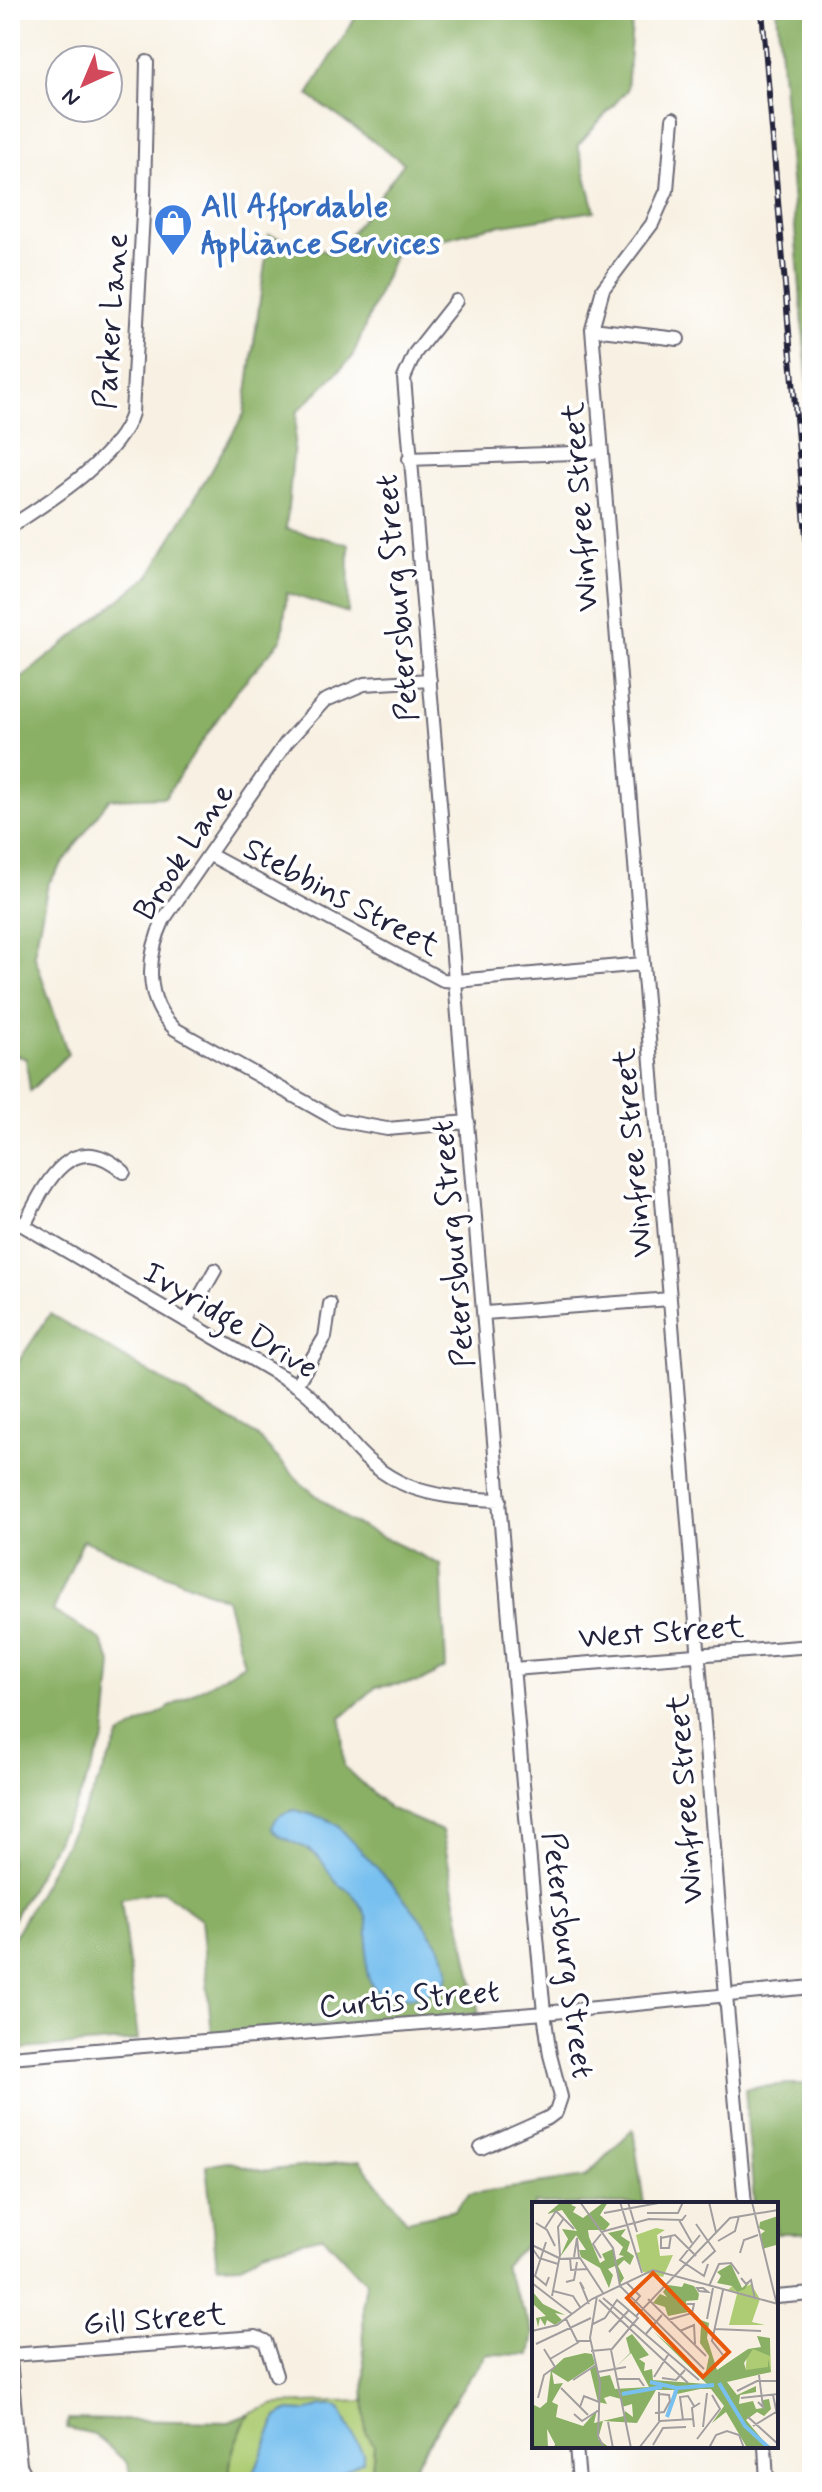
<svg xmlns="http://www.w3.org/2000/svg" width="822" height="2492" font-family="Mynerve,sans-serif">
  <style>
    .green { fill: #adcc73; stroke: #687757; stroke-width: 2 }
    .forest { fill: #8ab065; stroke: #566950; stroke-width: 2 }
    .water { fill: #77c0ef; stroke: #4c7195; stroke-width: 2 }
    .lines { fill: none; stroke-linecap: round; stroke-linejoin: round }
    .minor-casing { stroke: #6d6a76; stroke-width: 16 }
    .minor { stroke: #fff; stroke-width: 12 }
    .rail-casing { stroke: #22223b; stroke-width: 6 }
    .rail { stroke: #fff; stroke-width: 3; stroke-dasharray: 9; stroke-linecap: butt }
    .labels { text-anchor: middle; stroke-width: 7; stroke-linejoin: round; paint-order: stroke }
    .shop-label { font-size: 32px; font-weight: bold; fill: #366cbe; stroke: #fff; text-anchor: start }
    .street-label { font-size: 32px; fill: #22223b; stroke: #fff }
    .inset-river { fill: none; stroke: #77c0ef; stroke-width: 4 }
    .inset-road { fill: none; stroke: #a29ea0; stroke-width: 2 }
    .view { fill: #e8590c; fill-opacity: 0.15; stroke: #e8590c; stroke-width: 4 }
    .inset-edge { fill: none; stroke: #22223b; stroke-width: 4 }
  </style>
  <rect width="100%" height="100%" fill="#fff"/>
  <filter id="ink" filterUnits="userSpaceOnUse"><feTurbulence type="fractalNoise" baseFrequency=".0125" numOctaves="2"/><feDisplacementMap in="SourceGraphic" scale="16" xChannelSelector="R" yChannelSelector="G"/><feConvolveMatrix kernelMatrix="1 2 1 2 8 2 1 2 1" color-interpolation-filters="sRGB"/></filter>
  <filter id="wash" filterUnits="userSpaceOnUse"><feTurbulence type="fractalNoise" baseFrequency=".006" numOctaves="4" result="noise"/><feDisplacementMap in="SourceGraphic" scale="32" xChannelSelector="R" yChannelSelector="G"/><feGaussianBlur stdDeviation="1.8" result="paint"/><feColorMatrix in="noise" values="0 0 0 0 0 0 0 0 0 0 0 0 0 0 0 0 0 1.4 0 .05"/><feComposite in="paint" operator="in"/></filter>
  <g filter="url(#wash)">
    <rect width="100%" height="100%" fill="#f8f1e3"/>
    <!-- green -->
    <path class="green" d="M365 2401V2421L374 2445 371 2482H231C226 2458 238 2435 249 2414L275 2404Z"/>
    <!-- forest -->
    <path class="forest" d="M360 10H633L627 90 578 145 595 211 489 227 396 251 352 358 297 412 286 529 349 544 348 613 287 593 282 639 237 690 165 797 109 799 48 884 34 954 68 1054 30 1091 26 1059 10 1052V687L149 576 244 414 269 235 335 254 404 163 308 95Z
      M777 10H812V434Z
      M50 1314 257 1436 302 1484 349 1521 441 1565 446 1668 420 1682 376 1687 341 1718 344 1766 389 1808 442 1831 479 2014 212 2035 201 1919 162 1891 121 1899 138 2040 10 2050V1944L89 1801 120 1736 244 1664 226 1599 83 1540 53 1611 100 1639 112 1664 105 1738 77 1803 10 1925V1374Z
      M788 2084H812V2234H776V2204H754L745 2089Z
      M633 2129 644 2204H534V2236L503 2266 534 2333 530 2355 487 2354 458 2394 411 2472 412 2482H371L374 2445 366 2432 365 2421 363 2303 366 2282 323 2236 263 2251 242 2265 217 2266 206 2165 227 2161 261 2171 360 2161 407 2221 455 2210 469 2194 585 2177Z
      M249 2414C238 2435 226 2458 231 2482H134L126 2462 94 2434 67 2428 68 2419 229 2422Z"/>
    <!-- water -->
    <path class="water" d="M295 1810 327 1819 338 1826C362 1852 448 1939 448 1970 449 1986 432 1993 419 1996 407 1998 387 2000 378 1992 354 1971 376 1937 364 1911 361 1905 354 1895 349 1891 345 1887 339 1887 335 1881 327 1870 321 1856 308 1849 296 1842 280 1840 272 1828 276 1815 282 1813 295 1810Z
      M322 2406H335L340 2409 363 2454V2461L325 2482H250L277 2417 287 2411 304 2412Z"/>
  </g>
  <g filter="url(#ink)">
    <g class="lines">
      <!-- minor casing -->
      <g class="minor-casing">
        <path id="minor" d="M673 119 667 190 652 224 603 289 592 329 726 1996 745 2204
          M456 301 415 353 404 378 523 1784 544 2013 550 2055 561 2097 556 2112 548 2118 481 2148
          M592 329 678 339
          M409 459 600 452
          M10 527C48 502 119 458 132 413L144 196 147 62
          M430 680 364 684 324 701 286 743 164 919C147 955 143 1000 175 1029L337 1120 387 1129 468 1122
          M210 855 443 980 457 981 642 964
          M10 1221 19 1223 296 1385C319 1401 333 1422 351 1443 393 1493 438 1498 500 1500
          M24 1226C44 1186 71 1125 124 1172
          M485 1313 670 1299
          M186 1321 215 1270
          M296 1385 325 1337 330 1304
          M513 1669 812 1646
          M10 2057 544 2013 812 1987
          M776 2297 812 2294
          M10 2355 256 2337 265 2341 276 2375
          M10 2359 20 2465 29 2482
          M576 2446 579 2482
          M765 2446 767 2482"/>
      </g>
      <!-- minor -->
      <use href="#minor" class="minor"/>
      <!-- rail casing -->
      <g class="rail-casing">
        <path id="rail" d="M762 10 812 608"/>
      </g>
      <!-- rail -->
      <use href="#rail" class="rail"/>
    </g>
  </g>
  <!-- icons -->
  <defs>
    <g id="shop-pin" transform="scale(2)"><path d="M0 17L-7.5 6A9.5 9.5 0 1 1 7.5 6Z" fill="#3f7fe0" stroke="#fff"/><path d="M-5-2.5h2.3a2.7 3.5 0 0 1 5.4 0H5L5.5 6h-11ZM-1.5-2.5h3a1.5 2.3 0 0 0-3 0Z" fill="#fff"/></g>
  </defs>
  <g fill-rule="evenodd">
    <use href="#shop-pin" x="173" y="223"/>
  </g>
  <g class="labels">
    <!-- shop labels -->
    <g class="shop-label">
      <text x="201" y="216">All Affordable<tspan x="201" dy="37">Appliance Services</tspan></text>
    </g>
    <!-- street labels -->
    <g class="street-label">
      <text transform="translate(110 321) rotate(-86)" y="11">Parker Lane</text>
      <text transform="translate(579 507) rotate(-94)" y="11">Winfree Street</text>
      <text transform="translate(396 598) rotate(-95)" y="11">Petersburg Street</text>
      <text transform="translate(183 851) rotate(-57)" y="11">Brook Lane</text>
      <text transform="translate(342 896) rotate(28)" y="11">Stebbins Street</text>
      <text transform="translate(632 1153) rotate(-95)" y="11">Winfree Street</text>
      <text transform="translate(452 1244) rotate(-95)" y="11">Petersburg Street</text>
      <text transform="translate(231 1319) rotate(31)" y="11">Ivyridge Drive</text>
      <text transform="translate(661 1631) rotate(-4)" y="11">West Street</text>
      <text transform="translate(684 1799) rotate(-94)" y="11">Winfree Street</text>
      <text transform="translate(569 1955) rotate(83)" y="11">Petersburg Street</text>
      <text transform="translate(409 1998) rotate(-5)" y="11">Curtis Street</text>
      <text transform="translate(154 2318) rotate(-4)" y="11">Gill Street</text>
    </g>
  </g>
  <!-- overview -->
  <g transform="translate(532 2202)">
    <rect width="246" height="246" fill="#f8f1e3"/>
    <path d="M124 26 133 28 125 33 128 54 141 53 131 75 111 70 104 51 108 50 104 33ZM219 82 228 97 220 120 233 123H197L205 92 196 88 200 84 205 90ZM238 138 239 170 213 174 215 152 221 146 233 148 230 140Z" fill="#adcc73"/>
    <path d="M29 0H45L39 3 44 5 41 10 51 16 72 0H76L68 13 78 22 73 28H56L57 35 68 61 73 58 70 52 81 47 84 58 92 54 87 53 91 45 76 31 94 27 89 34 98 40 95 49 102 54 98 63 92 58 86 64 92 76 88 82 83 64 76 67 81 73 77 86 68 66 49 55 47 48H54L44 33 48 28 28 55 36 37 30 27 45 29 30 8 15 12ZM246 14 244 43 230 47 229 32 233 29 227 26 228 20ZM199 62 210 86 219 78 213 87 205 90 200 84 185 81 189 74 185 70ZM152 81 162 84 167 92 166 98 154 99 156 110 136 114 133 105 121 101 128 92 135 95 131 90 136 83 150 85ZM0 89 11 102 33 113 23 111 30 118 23 123 15 118 13 124 8 116 6 125 4 116 14 114 0 101ZM163 116 177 121 175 136 185 168 216 147 229 145 225 134 238 136V154L221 147 212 161 214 168 236 165V157L239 170 195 180 205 193 224 184V190L208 193 207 202 221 199 224 207 231 206V198L237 197 239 207 232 214 225 210 214 218 235 243 246 246 214 244 194 210 180 221 192 204 179 187H168L145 192 141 203 142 188H124L105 221 71 219 66 237 78 246H22L23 242 15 227 16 245 0 246V202L8 206 15 200 19 168 32 156 53 151 60 152 63 162 36 180 20 170 22 182 31 181 20 200 26 203 24 215 51 224 65 208 62 221 92 214 93 209 101 215 100 202 90 205 89 197 78 194 72 196 75 202 66 200 58 167 64 163 68 175 78 173 83 187 117 185 99 151 83 166 98 151 94 136 100 132 117 153 107 157 113 161 112 169 120 167 121 178 175 182 121 129 173 174 177 154 168 141 169 124Z" fill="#8ab065"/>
    <path class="inset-river" d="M118 180 145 186 182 183M187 181 213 224 237 246M90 192 130 185M135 215 145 186"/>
    <path class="inset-road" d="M48 0 81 46 88 84M88 0 110 71M96 0 105 30M177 0 184 30M220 0 246 107M72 11 132 0M115 11H146L151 0M147 18 160 41M4 21 15 28 23 44M164 22 183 49 170 61M13 26 24 9 42 27M69 30 117 17 150 18 154 13M168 33 148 58 172 74 176 62M129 34V46H137L139 33M129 36 143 33 164 54M186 39 203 29 207 14M14 40 3 74 14 83 17 75M0 43 27 56M0 46 7 56 26 62M208 51 212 38 226 33M42 55 45 36 47 56M38 56 39 68 55 67M69 56 61 42 69 32M27 57 48 56 71 91M209 76 214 82 219 78 223 97M34 80 42 78 45 60M0 81 40 112M95 81 108 94 100 104M88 84 172 167M177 84 187 62 199 61 207 72M165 86H171L176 90 167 89ZM52 87 48 80 57 102M21 89 41 94 48 105M20 94 28 53 26 25 32 16M65 94 58 136 68 180 66 234 72 246M71 96 167 178M116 97 174 154M67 98 156 181M104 114 198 16 246 8M34 117 45 139H58M175 117 181 86M136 118 160 111 162 102H155M183 127 229 129M0 129 25 123 60 97 121 68 246 102M148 129 162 123 163 142M77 130 97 108M113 133 130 113M4 142 59 116M79 148 99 246M59 149 80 147 106 116 85 98 73 116 61 122M191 153 180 139 191 88M18 157 47 140M66 170 94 165M122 175 136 153M130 176 144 178 153 168M85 177H107L112 184M41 178 64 163M29 186 56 213M205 189 225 179H246M241 193 246 217M6 196 12 173 23 165 12 147M209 196 246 192M226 200 231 205 227 173M48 205 52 194 67 200M123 211 132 210 138 199 137 193 127 192M42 212 50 219 67 208M216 215 246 242M151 218 148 195 156 194 162 204M127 219V190M76 220 81 246M221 224 244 210M162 225 160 206 168 201M171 225 175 191M165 237 188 207 180 193M121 243 131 226 154 225M107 246 128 219 161 217M177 246 184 233 195 229 207 233 212 246"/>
    <path class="view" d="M121 71 197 150 171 175 95 96Z"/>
    <rect width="246" height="246" class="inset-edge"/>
  </g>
  <!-- margin -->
  <rect width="822" height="2492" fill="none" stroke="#fff" stroke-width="40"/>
  <!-- north arrow -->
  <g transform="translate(84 84) rotate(224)"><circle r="38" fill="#ffffff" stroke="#a7a7b1" stroke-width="2"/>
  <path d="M0-6L14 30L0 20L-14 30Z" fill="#d1495b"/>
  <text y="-12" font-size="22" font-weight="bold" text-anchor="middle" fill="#22223b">N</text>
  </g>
</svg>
